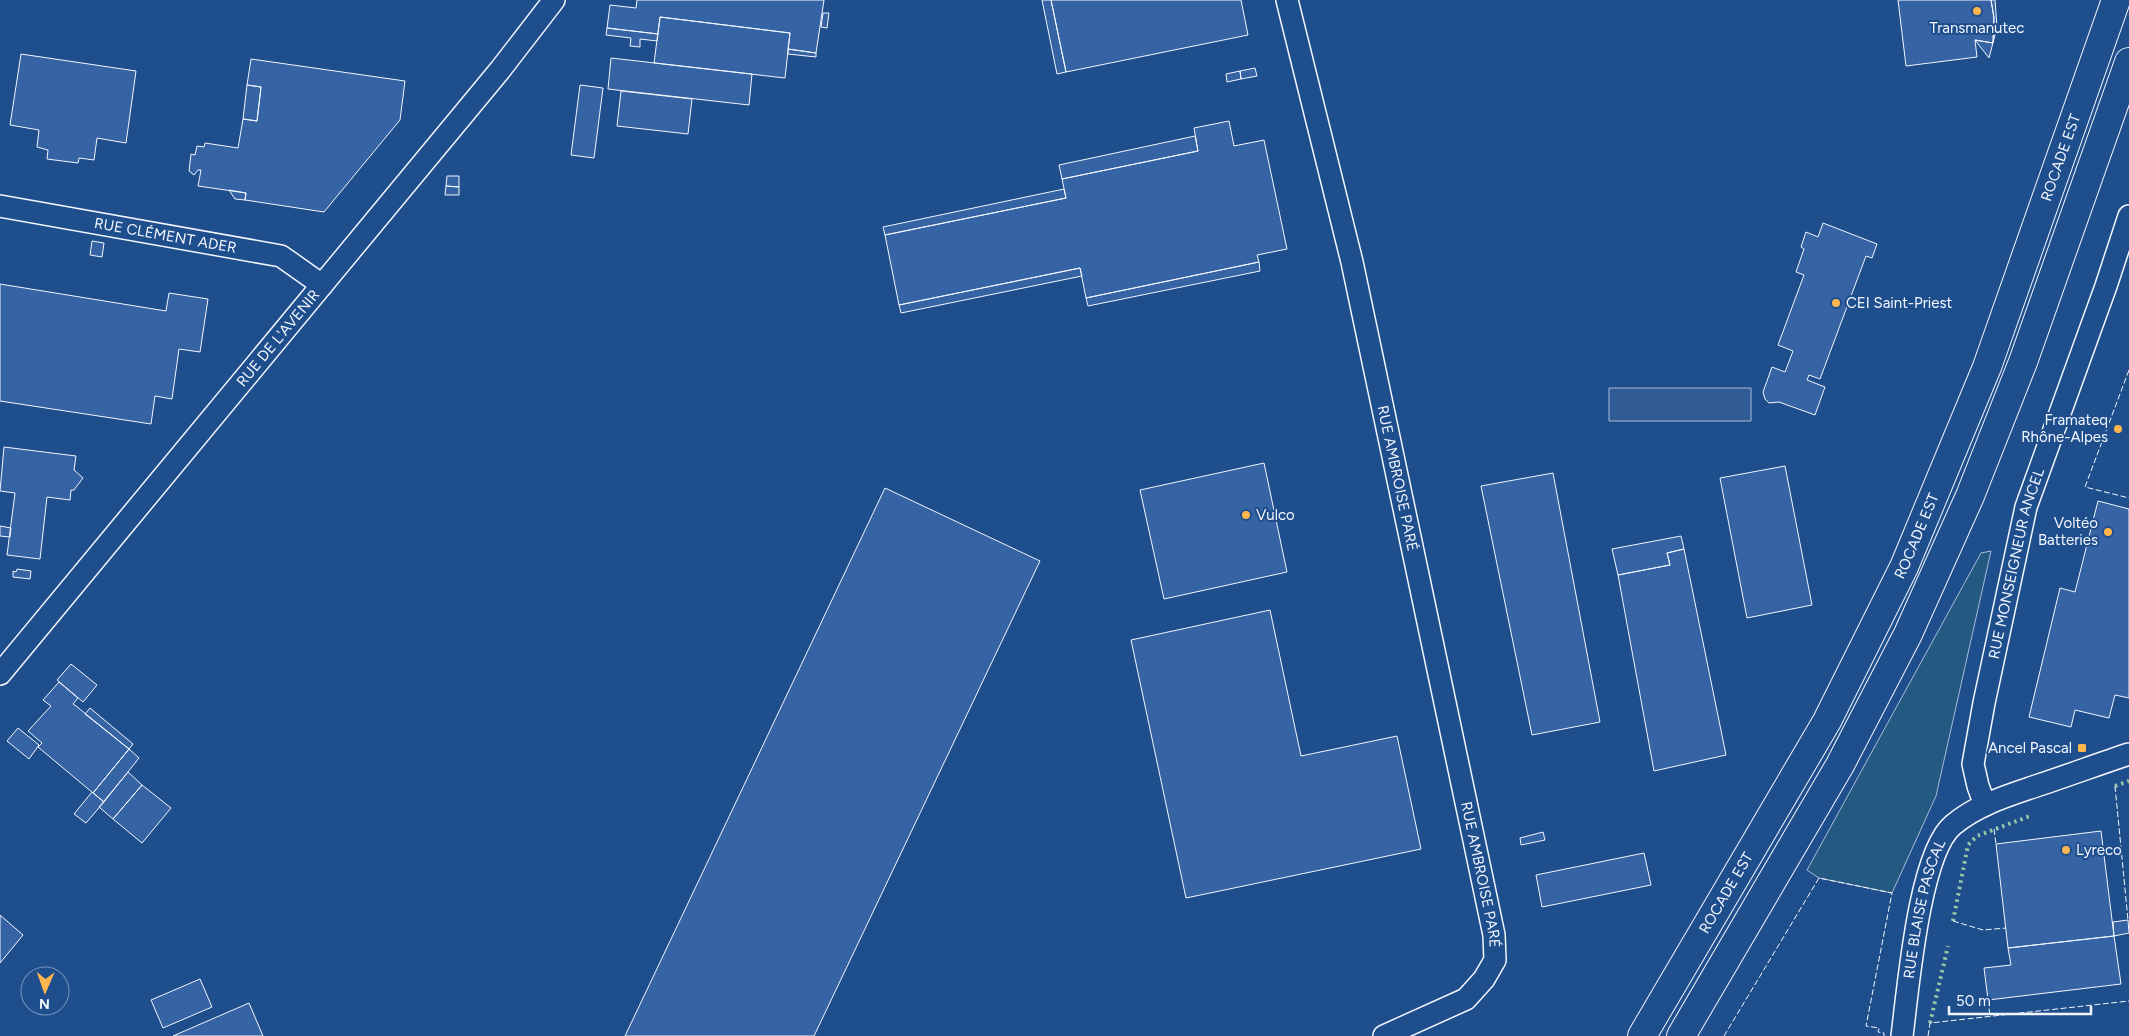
<svg xmlns="http://www.w3.org/2000/svg" width="2129" height="1036" font-family="Figtree,sans-serif">
  <style>
    .green { fill: #245a82; stroke: #a8bbd7 }
    .parking { fill: #305b95; stroke: #a8bbd7 }
    .building { fill: #3563a3; stroke: #f2f6ff }
    .lines { fill: none; stroke-linecap: round; stroke-linejoin: round }
    .minor-casing { stroke: #f2f6ff; stroke-width: 24 }
    .highway-casing { stroke: #f2f6ff; stroke-width: 30 }
    .minor { stroke: #1f4e8c; stroke-width: 21 }
    .highway { stroke: #1f4e8c; stroke-width: 28 }
    .hedge { stroke: #97c8a6; stroke-width: 4; stroke-dasharray: 2.5 4; stroke-linecap: butt }
    .fence { stroke: #f2f6ff; stroke-width: 1; stroke-dasharray: 6 2.5; stroke-linecap: butt }
    .poi-dot { fill: #ffb74d; stroke: #1f4e8c; stroke-width: 2 }
    .labels { text-anchor: middle; stroke-width: 4; stroke-linejoin: round; paint-order: stroke }
    .poi-label { font-size: 15px; fill: #f2f6ff; stroke: #1f4e8c; text-anchor: start }
    .street-label { font-size: 15px; fill: #f2f6ff; stroke: #1f4e8c }
  </style>
  <rect width="100%" height="100%" fill="#1f4e8c"/>
  <!-- green -->
  <path class="green" d="M1991 551 1936 796 1892 893 1819 878 1807 870 1981 553Z"/>
  <!-- parking -->
  <path class="parking" d="M1609 388H1751V421H1609Z"/>
  <!-- building -->
  <path class="building" d="M824 0 816 53 788 49 790 33 660 17 658 34 607 28 610 5 636 8 637 0Z
    M1042 0H1051L1066 72 1057 74Z
    M1051 0H1241L1248 35 1066 72Z
    M1898 0H1991L1994 18 1993 43 1975 40 1977 57 1906 66Z
    M1991 0H1995L1997 27 1989 58 1975 40 1993 43 1994 18Z
    M823 13H829L827 28 821 27Z
    M660 17 790 33 785 78 654 63Z
    M607 28 658 34 657 41 640 39V47L630 46 631 38 606 35Z
    M788 49 816 53V57L788 54Z
    M21 54 136 71 126 143 97 138 94 160 79 158 78 163 47 159 48 150 37 147 39 130 10 125Z
    M611 58 752 74 749 105 608 89Z
    M251 59 405 81 400 120 324 212 245 200 246 193 198 186 201 170H198L194 175 189 171 191 154 195 155 197 146 204 147 205 143 238 148 243 119 257 121 261 87 247 85Z
    M1255 68 1257 76 1241 79 1240 71Z
    M1240 71 1241 79 1227 82 1226 74Z
    M247 85 261 87 257 121 243 119Z
    M580 85 603 88 594 158 571 155Z
    M621 91 692 99 688 134 617 126Z
    M1229 121 1234 146 1264 140 1287 249 1257 255 1259 262 1086 298 1080 268 899 305 885 235 1066 198 1062 179 1198 151 1194 128Z
    M1195 136 1198 151 1062 179 1059 165Z
    M447 176H459V187L446 186Z
    M446 186 459 187V195H445Z
    M1064 189 1066 198 885 235 883 227Z
    M229 190 246 193 245 200 235 199Z
    M1823 223 1877 244 1872 258 1866 256 1820 379 1809 375 1807 380 1825 387 1815 415 1779 402 1769 403 1765 399 1763 392 1772 367 1785 372 1793 351 1778 345 1804 275 1796 272 1804 249 1801 247 1806 232 1818 237Z
    M92 241 104 243 102 257 90 255Z
    M1259 262 1260 271 1088 306 1086 298Z
    M1080 268 1082 276 901 313 899 305Z
    M0 284 166 311 169 293 208 299 200 352 179 349 172 399 155 396 151 424 0 401Z
    M4 447 76 456 74 470 83 478 74 490H71L70 500 47 497 40 559 7 555 15 493 0 491Z
    M1264 463 1287 572 1164 599 1140 490Z
    M1785 466 1812 605 1747 618 1720 478Z
    M1553 473 1600 722 1532 735 1481 486Z
    M885 488 1040 561 814 1036H625Z
    M2098 501 2129 509V698L2115 695 2109 718 2075 710 2071 727 2029 717 2060 588 2075 592Z
    M0 526 11 528 10 537 0 536Z
    M1681 536 1684 549 1667 553 1670 565 1618 575 1612 549Z
    M1684 549 1726 755 1654 771 1618 575 1670 565 1667 553Z
    M17 569 31 571 30 579 13 577V571L16 572Z
    M1270 610 1301 756 1397 736 1421 849 1186 898 1131 640Z
    M71 664 97 685 83 702 57 680Z
    M59 682 78 698 73 704 76 706 129 749 93 793 38 747 42 743 28 731 51 706 43 700Z
    M90 708 133 744 129 749 85 714Z
    M18 728 39 745 29 759 7 741Z
    M129 749 139 758 104 802 93 793Z
    M128 772 142 785 113 819 99 807Z
    M142 785 171 808 142 843 113 819Z
    M92 792 104 802 86 823 74 814Z
    M2101 831 2114 936 2008 948 1996 844Z
    M1543 832 1545 840 1521 845 1520 838Z
    M1644 853 1651 885 1542 907 1536 875Z
    M0 915 23 935 0 963Z
    M2128 920 2129 933 2114 936 2113 922Z
    M2114 936 2121 984 1988 1000 1984 968 2011 965 2008 948Z
    M200 979 212 1007 163 1028 151 1000Z
    M249 1003 263 1036H173Z"/>
  <g class="lines">
    <!-- minor casing -->
    <g class="minor-casing">
      <g id="minor">
        <path id="s1" d="M1287 0 1352 262 1494 935 1495 960 1484 979 1466 999 1384 1036"/>
        <path id="s2" d="M0 206 281 256 322 285"/>
        <path id="s3" d="M0 674 500 70 554 0"/>
        <path id="s4" d="M1985 805 1978 786 1973 764 1984 703 2026 507 2106 286 2129 216"/>
        <path id="s5" d="M1902 1036C1908 990 1919 853 1953 825 1978 804 2010 795 2039 785 2069 775 2099 764 2129 754"/>
      </g>
    </g>
    <!-- highway casing -->
    <g class="highway-casing">
      <g id="highway">
        <path id="s6" d="M1642 1036 1827 721 1904 567 1987 367 2116 0"/>
        <path d="M1681 1036 1840 765 1908 634 1970 496 2023 362 2129 62"/>
      </g>
    </g>
    <!-- minor -->
    <use href="#minor" class="minor"/>
    <!-- highway -->
    <use href="#highway" class="highway"/>
    <!-- hedge -->
    <path class="hedge" d="M2115 786 2129 781
      M1953 921 1968 845 1977 836 2030 816
      M1930 1023 1948 946"/>
    <!-- fence -->
    <path class="fence" d="M2129 370 2085 487 2129 498
      M2115 786 2128 920
      M1994 829 1996 844
      M1953 921 1983 930 2006 928
      M1988 1000 1990 1016
      M1724 1036 1819 878 1892 893 1866 1026 1879 1028 1878 1032 1884 1033V1036
      M1928 1036 1930 1023 2129 1001"/>
  </g>
  <!-- markers -->
  <g class="poi-dot">
    <circle cx="1977" cy="11" r="5"/>
    <circle cx="1836" cy="303" r="5"/>
    <circle cx="2118" cy="429" r="5"/>
    <circle cx="1246" cy="515" r="5"/>
    <circle cx="2108" cy="532" r="5"/>
    <rect x="2077" y="743" width="10" height="10" rx="2.5"/>
    <circle cx="2066" cy="850" r="5"/>
  </g>
  <g class="labels">
    <!-- poi labels -->
    <g class="poi-label">
      <text x="1977" y="33" text-anchor="middle">Transmanutec</text>
      <text x="1846" y="308">CEI Saint-Priest</text>
      <text x="2108" y="425" text-anchor="end">Framateq<tspan x="2108" dy="17">Rhône-Alpes</tspan></text>
      <text x="1256" y="520">Vulco</text>
      <text x="2098" y="528" text-anchor="end">Voltéo<tspan x="2098" dy="17">Batteries</tspan></text>
      <text x="2072" y="753" text-anchor="end">Ancel Pascal</text>
      <text x="2076" y="855">Lyreco</text>
    </g>
    <!-- street labels -->
    <g class="street-label">
      <text dy="5" stroke="none"><textPath href="#s6" startOffset="976">ROCADE EST</textPath></text>
      <text dy="5" stroke="none"><textPath href="#s2" startOffset="168">RUE CLÉMENT ADER</textPath></text>
      <text dy="5" stroke="none"><textPath href="#s3" startOffset="436">RUE DE L'AVENIR</textPath></text>
      <text dy="5" stroke="none"><textPath href="#s1" startOffset="491">RUE AMBROISE PARÉ</textPath></text>
      <text dy="5" stroke="none"><textPath href="#s6" startOffset="571">ROCADE EST</textPath></text>
      <text dy="5" stroke="none"><textPath href="#s4" startOffset="248">RUE MONSEIGNEUR ANCEL</textPath></text>
      <text dy="5" stroke="none"><textPath href="#s1" startOffset="896">RUE AMBROISE PARÉ</textPath></text>
      <text dy="5" stroke="none"><textPath href="#s6" startOffset="166">ROCADE EST</textPath></text>
      <text dy="5" stroke="none"><textPath href="#s5" startOffset="129">RUE BLAISE PASCAL</textPath></text>
    </g>
  </g>
  <!-- north arrow -->
  <g transform="translate(45 991) rotate(182)"><circle r="24" fill="#1f4e8c" stroke="#7391ba"/>
  <path d="M0-4L9 19L0 12L-9 19Z" fill="#ffb74d"/>
  <text y="-8" font-size="14" font-weight="bold" text-anchor="middle" fill="#f2f6ff">N</text>
  </g>
  <!-- scale -->
  <path d="M1949 1006v8h142v-8" fill="none" stroke="#f2f6ff" stroke-width="2.5"/>
  <text x="1956" y="1006" font-size="15" fill="#f2f6ff" stroke="#1f4e8c" stroke-width="4" paint-order="stroke">50 m</text>
</svg>
